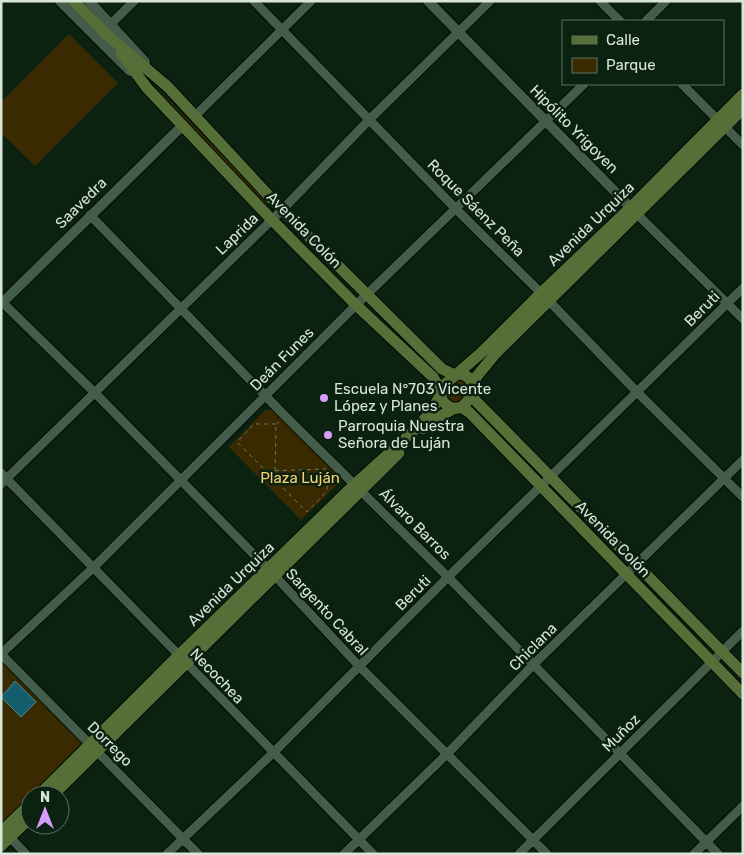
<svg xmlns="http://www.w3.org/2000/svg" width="744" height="855" font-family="Rubik,sans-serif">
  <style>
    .green { fill: #392a01 }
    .water { fill: #145d6c; stroke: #4f868d }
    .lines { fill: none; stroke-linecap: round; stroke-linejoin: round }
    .minor-casing { stroke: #000b01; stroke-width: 11 }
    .tertiary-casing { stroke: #000b01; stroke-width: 12 }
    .secondary-casing { stroke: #000b01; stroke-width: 13 }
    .path { stroke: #657869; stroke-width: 1; stroke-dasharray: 4 4; stroke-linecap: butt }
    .minor { stroke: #445d4a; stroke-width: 9 }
    .tertiary { stroke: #445d4a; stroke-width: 10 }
    .secondary { stroke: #566e38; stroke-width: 11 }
    .poi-dot { fill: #d59cfb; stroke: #0b2211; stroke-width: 2 }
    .labels { text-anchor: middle; stroke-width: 5; stroke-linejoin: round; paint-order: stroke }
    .street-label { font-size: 15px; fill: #d8e6da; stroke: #0b2211 }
    .poi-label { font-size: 15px; fill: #d8e6da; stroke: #0b2211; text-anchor: start }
    .park-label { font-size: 15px; fill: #f8d075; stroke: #0b2211 }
  </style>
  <rect width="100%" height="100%" fill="#0b2211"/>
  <!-- green -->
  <path class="green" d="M69 34 118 83 35 166 1 133V102Z
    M158 89 268 202 266 205 156 91Z
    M457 380H464L469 391C462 399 459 404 449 402L446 392Z
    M265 410H273L338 474V484L301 520 229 447Z
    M9 660 89 741 33 795H30V798L1 826V668Z"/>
  <!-- water -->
  <path class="water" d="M15 681 36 702 21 717 1 697Z"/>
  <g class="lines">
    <!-- minor casing -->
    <g class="minor-casing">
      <path id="minor" d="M254 1 455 208 549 301 637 392 743 497
        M600 1 620 21
        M646 21 666 1
        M111 24 134 1
        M682 84 743 145
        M195 116 311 1
        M637 214 743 319
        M90 215 285 416 448 577 718 854
        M2 302 96 394 275 576 359 666 547 854
        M1 473 373 854
        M1 484 282 210 370 119 490 1
        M1 654 94 567 356 305 584 84
        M1 654 198 854
        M7 834 26 854
        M167 854 273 753 448 577 743 288
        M344 854 447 754 533 665 743 460
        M519 854 743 631
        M694 854 743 806"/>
    </g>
    <!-- tertiary casing -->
    <g class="tertiary-casing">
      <path id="tertiary" d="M60 1 130 71
        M89 1 145 62
        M428 1 636 213
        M1 304 183 125"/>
    </g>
    <!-- secondary casing -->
    <g class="secondary-casing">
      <path id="secondary" d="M74 1 106 34 168 87 282 210 442 369 455 375
        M121 53 147 88 271 219 356 305 433 377 441 391
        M459 374C488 376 463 428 442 400L441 391 444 385 481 353 541 293 630 208 743 94
        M472 386 477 376 496 353 743 109
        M471 396 743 673
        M461 407 469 412 743 694
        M423 429 435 419 455 408
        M39 795 179 655 355 484 418 427 432 410 441 394
        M53 795 399 453
        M1 832 30 804
        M1 846 30 818"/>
    </g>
    <!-- path -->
    <path class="path" d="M276 424H254L237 442 307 512 327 491 328 471
      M267 471 326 469
      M275 479 276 424 279 422"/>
    <!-- minor -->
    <use href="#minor" class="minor"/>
    <!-- tertiary -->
    <use href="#tertiary" class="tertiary"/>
    <!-- secondary -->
    <use href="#secondary" class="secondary"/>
  </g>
  <!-- markers -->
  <g class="poi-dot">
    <circle cx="324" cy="398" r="5"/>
    <circle cx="328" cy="435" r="5"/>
  </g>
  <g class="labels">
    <!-- street labels -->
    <g class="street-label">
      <text transform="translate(574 129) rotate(45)" y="5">Hipólito Yrigoyen</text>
      <text transform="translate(81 203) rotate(-45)" y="5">Saavedra</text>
      <text transform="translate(476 208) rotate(45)" y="5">Roque Sáenz Peña</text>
      <text transform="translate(591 224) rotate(-44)" y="5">Avenida Urquiza</text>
      <text transform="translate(304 230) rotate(46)" y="5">Avenida Colón</text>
      <text transform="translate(237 234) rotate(-44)" y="5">Laprida</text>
      <text transform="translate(702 309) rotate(-45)" y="5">Beruti</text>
      <text transform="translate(282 359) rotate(-45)" y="5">Deán Funes</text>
      <text transform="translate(415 524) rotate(45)" y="5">Álvaro Barros</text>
      <text transform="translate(613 539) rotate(46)" y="5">Avenida Colón</text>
      <text transform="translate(231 584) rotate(-44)" y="5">Avenida Urquiza</text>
      <text transform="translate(413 593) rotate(-45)" y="5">Beruti</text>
      <text transform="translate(327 612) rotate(47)" y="5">Sargento Cabral</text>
      <text transform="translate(533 647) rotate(-45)" y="5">Chiclana</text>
      <text transform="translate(217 676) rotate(46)" y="5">Necochea</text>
      <text transform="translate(621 733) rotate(-45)" y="5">Muñoz</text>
      <text transform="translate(110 744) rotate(45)" y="5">Dorrego</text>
    </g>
    <!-- poi labels -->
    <g class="poi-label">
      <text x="334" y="394">Escuela N°703 Vicente<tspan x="334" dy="17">López y Planes</tspan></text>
      <text x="338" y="431">Parroquia Nuestra<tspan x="338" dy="17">Señora de Luján</tspan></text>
    </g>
    <!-- park labels -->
    <g class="park-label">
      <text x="300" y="483">Plaza Luján</text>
    </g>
  </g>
  <!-- border -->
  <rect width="744" height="855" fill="none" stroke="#d8e6da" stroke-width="5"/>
  <!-- legend -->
  <rect x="562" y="20" width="162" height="65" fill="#0b2211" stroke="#5d7061"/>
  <rect x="572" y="36" width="25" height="8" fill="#566e38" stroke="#5d7061"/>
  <text x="606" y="45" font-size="15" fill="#d8e6da">Calle</text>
  <rect x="572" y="58" width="25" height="15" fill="#392a01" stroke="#5d7061"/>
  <text x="606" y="70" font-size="15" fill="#d8e6da">Parque</text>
  <!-- north arrow -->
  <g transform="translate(45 810)"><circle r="24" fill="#0b2211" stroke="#5d7061"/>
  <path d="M0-4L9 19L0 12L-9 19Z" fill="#d59cfb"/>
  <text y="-8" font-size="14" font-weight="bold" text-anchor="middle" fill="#d8e6da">N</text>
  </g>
</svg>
